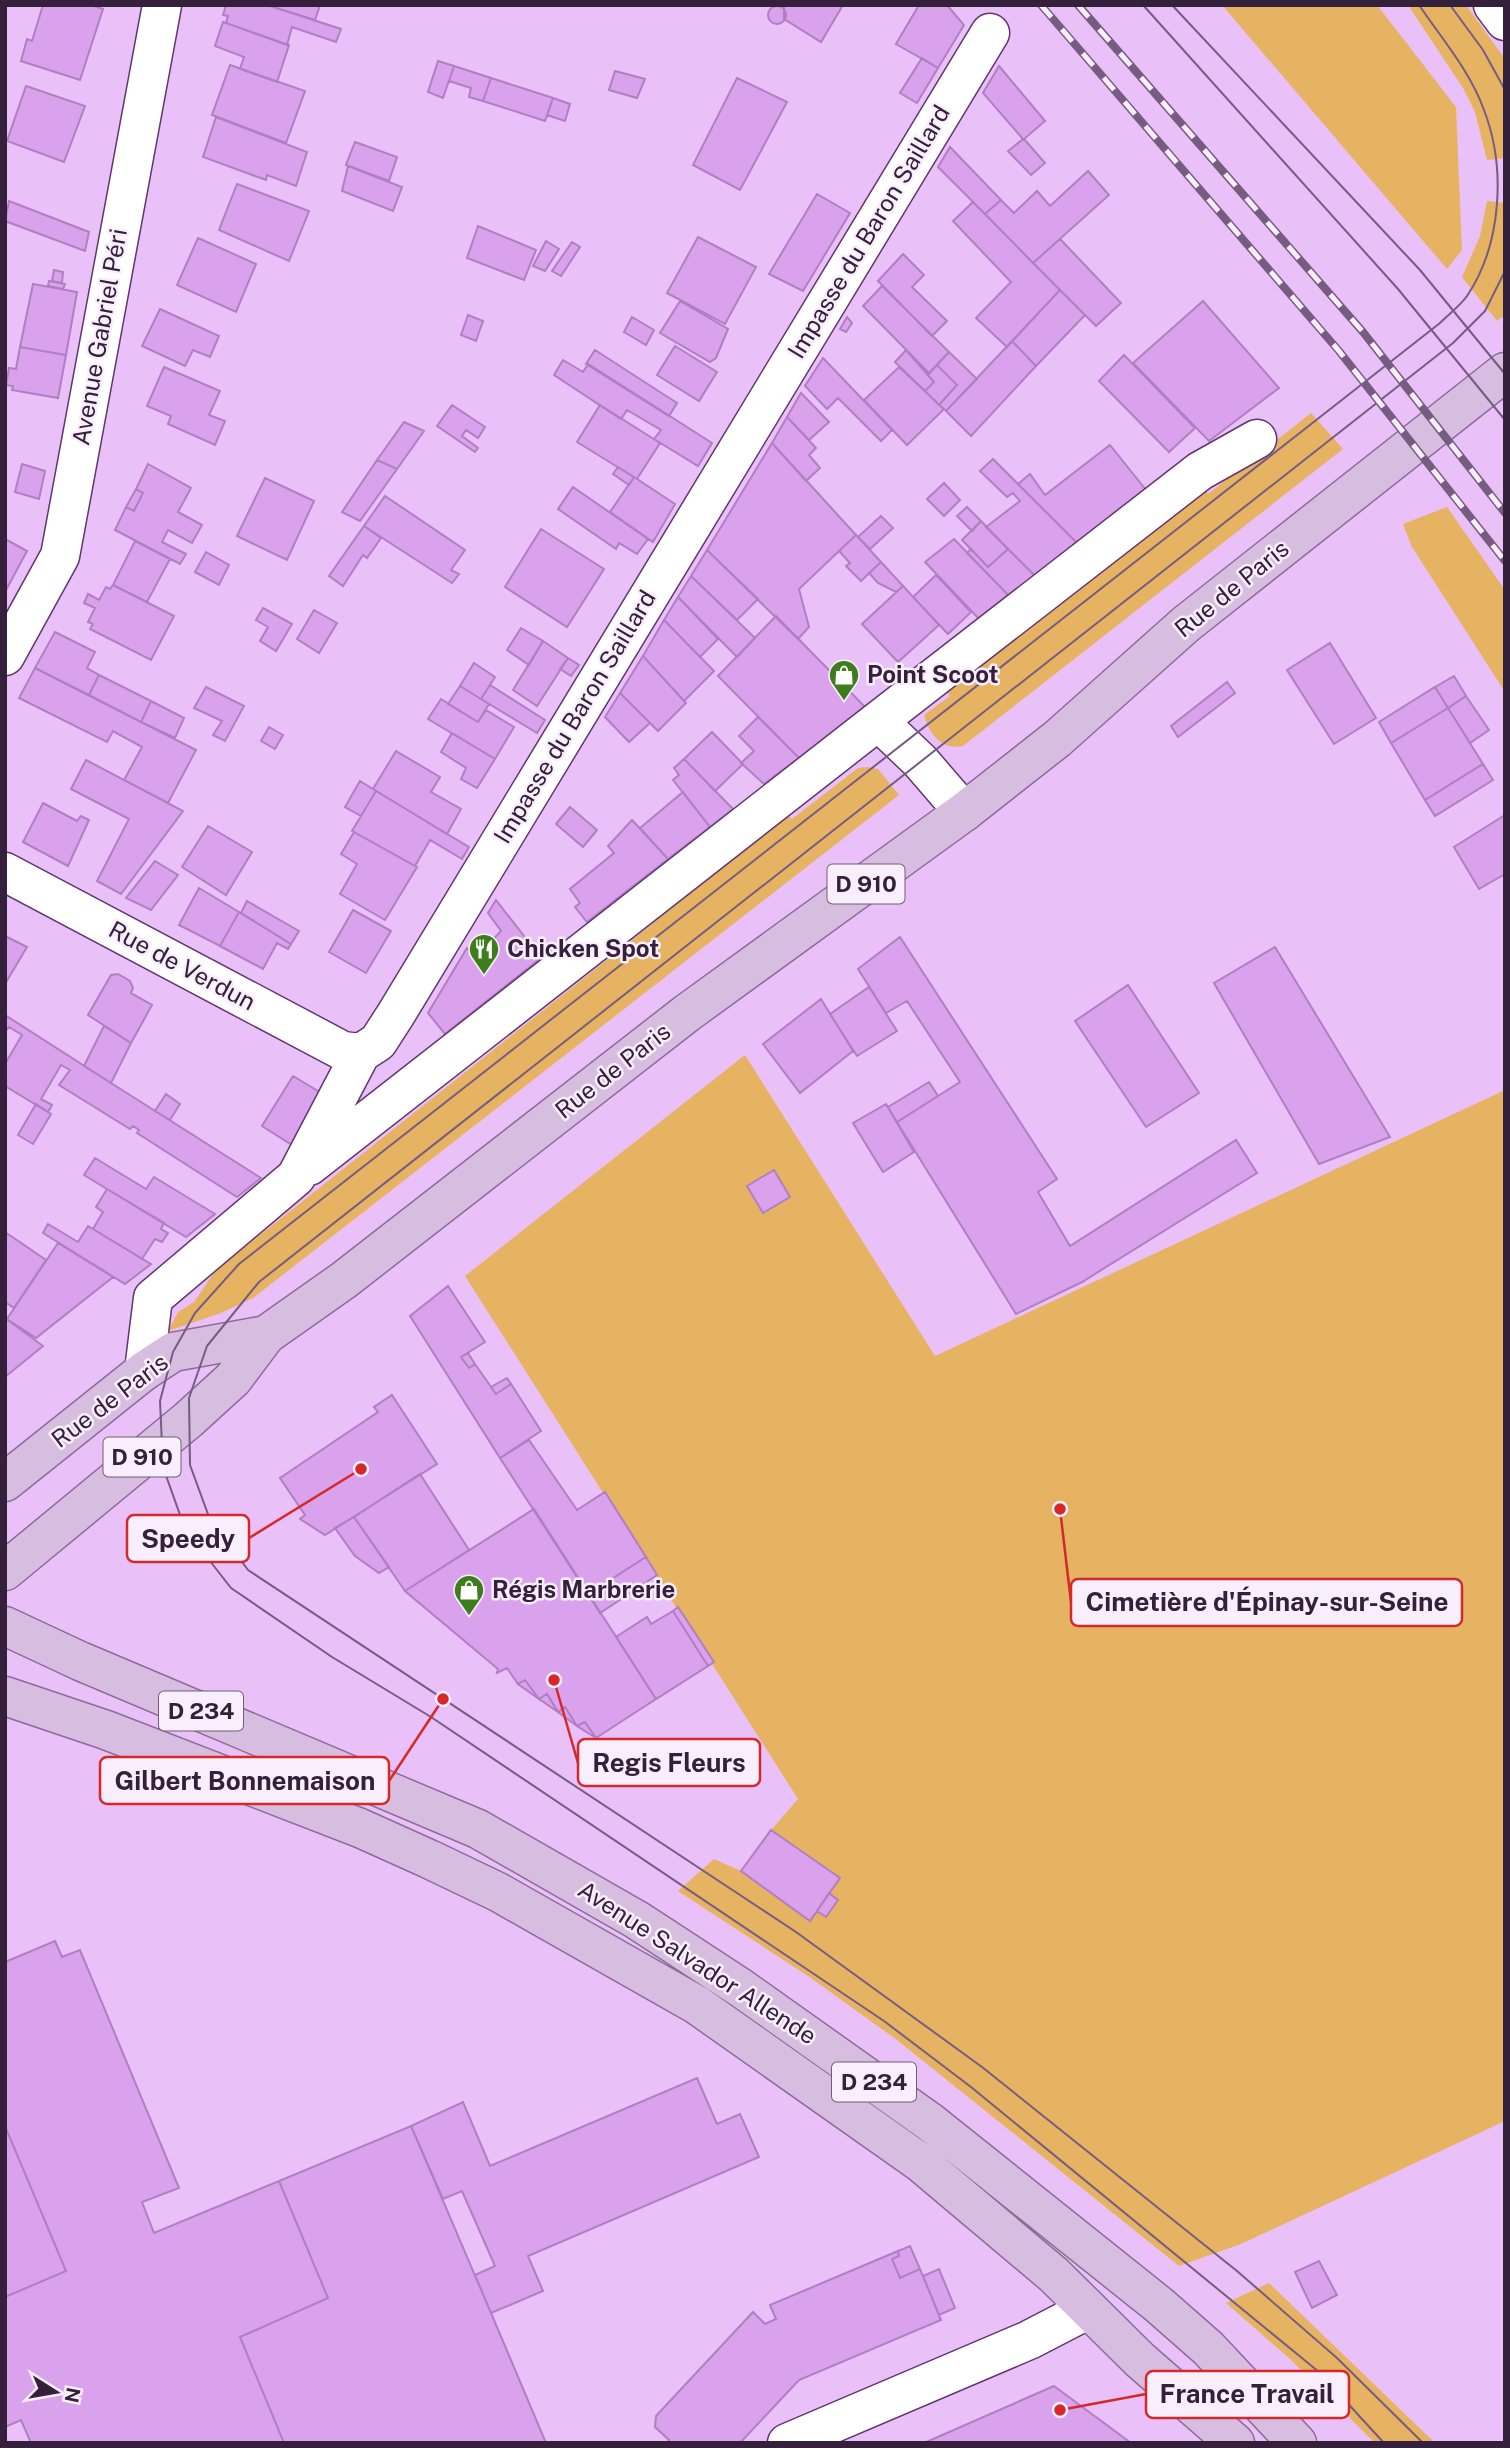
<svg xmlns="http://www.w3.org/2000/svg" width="1510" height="2448" font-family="'Public Sans',sans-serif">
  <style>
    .green { fill: #e6b362 }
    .building { fill: #daa2ed; stroke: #b07fc1; stroke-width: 2 }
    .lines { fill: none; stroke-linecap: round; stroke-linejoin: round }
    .street-casing { stroke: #623571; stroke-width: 41 }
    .primary-casing { stroke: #8d6b99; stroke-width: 41 }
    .street { stroke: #fff; stroke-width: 38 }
    .primary { stroke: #d7bee0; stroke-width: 38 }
    .tram { stroke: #775c81; stroke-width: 2 }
    .rail-casing { stroke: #775c81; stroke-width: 8 }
    .rail { stroke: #f9eefc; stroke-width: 5; stroke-dasharray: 16; stroke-linecap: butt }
    .labels { text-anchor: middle; stroke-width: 5; stroke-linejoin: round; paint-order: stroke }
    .shield { fill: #f9eefc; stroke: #6f5e75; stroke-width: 2 }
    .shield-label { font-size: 23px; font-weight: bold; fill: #34203b }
    .street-label { font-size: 24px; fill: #34203b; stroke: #f9eefc }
    .poi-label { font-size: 24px; font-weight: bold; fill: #34203b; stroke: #f9eefc; text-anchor: start }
    .leader { fill: none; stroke: #d62828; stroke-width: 2.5 }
    .callout-dot { fill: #d62828; stroke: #f9eefc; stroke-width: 2.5 }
    .callout { fill: #f9eefc; stroke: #d62828; stroke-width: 2.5 }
    .callout-label { font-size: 26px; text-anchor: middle; font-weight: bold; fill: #34203b }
  </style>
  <rect width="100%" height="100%" fill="#e9c0f8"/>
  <!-- green -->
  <path class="green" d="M1222 5H1377L1456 107 1462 250 1447 269Z
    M1408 5H1466L1505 59V158L1487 160 1475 112 1463 88Z
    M1487 201 1505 203V315L1497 321 1462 277 1480 236Z
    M1311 413 1343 449 963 746C941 750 930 735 924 715L950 696 942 686 1202 486 1208 494Z
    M1447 507 1505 590V692L1412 547 1403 524Z
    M867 767 878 769 899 795 253 1298 221 1313 168 1331 178 1312 194 1302 216 1270 642 932 656 921 651 913 785 812 792 819 858 768Z
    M745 1055 935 1356 1505 1090V2121L1241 2244 1179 2266 897 2040 811 1978 678 1891 714 1859 741 1871 771 1830 798 1799 465 1276Z
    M1269 2283 1435 2443H1375L1290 2359 1226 2303Z"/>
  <!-- building -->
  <path class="building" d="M43 5H91L103 9 80 80 21 61 27 39 32 41Z
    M226 5H267L341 29 336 42 292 27 287 45 226 23 228 16 223 15Z
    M267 5H320L315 20Z
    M784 5H843L821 42 784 19Z
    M919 5H947L964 25 938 68 896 44Z
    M768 15a9 9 0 1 1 18 0a9 9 0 1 1-18 0Z
    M223 22 289 45 277 82 240 69 244 57 215 46Z
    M922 58 938 68 917 103 900 93Z
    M438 61 454 66 443 98 428 92Z
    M230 65 305 91 286 143 212 115Z
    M454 66 491 78 483 101 469 97 471 88 449 81Z
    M999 66 1045 121 1024 139 1045 163 1031 175 1008 151 1023 139 983 93Z
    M615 71 645 79 637 98 609 90Z
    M491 78 553 98 545 121 483 101Z
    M737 78 787 102 740 190 693 165Z
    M26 86 85 106 64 162 7 141Z
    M553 98 570 104 565 121 547 115Z
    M216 117 307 152 296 186 267 175 266 180 203 157Z
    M355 142 397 157 389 181 346 165Z
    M950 147 1001 200 985 214 938 167Z
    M348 166 402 187 393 211 342 191Z
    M1088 171 1109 195 1033 263 985 214 1001 200 1014 213 1037 191 1050 206Z
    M237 184 309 211 289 261 219 230Z
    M817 194 850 213 803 291 769 274Z
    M9 201 89 232 85 251 5 221Z
    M973 202 1060 290 1007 347 976 318 1011 282 953 221Z
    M478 226 536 250 524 280 467 258Z
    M698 237 756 267 725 324 667 293Z
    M198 238 256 264 236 312 177 285Z
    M1060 239 1121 303 1096 326 1033 263Z
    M546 241 559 249 545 271 533 266Z
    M572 242 580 247 561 276 552 271Z
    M903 254 924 275 912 287 947 321 932 336 878 281Z
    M54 270 63 272 62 283 52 281Z
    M49 281 65 284 63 289 48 286Z
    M33 284 77 292 66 355 20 347Z
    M882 286 949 352 929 373 863 306Z
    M1060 290 1085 315 1036 366 1012 341Z
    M680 301 728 329 716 358 710 362 660 333Z
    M1203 301 1279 388 1209 441 1133 363Z
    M160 309 219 336 210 357 193 350 185 366 142 346Z
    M468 315 483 321 476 341 461 335Z
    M632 317 654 330 646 345 624 332Z
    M847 317 852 323 846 332 840 329Z
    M1012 341 1036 366 971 436 946 411Z
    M675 346 717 372 699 401 657 375Z
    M20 347 66 355 58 398 12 390 13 386 6 385 9 368 16 369Z
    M595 350 677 403 669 416 586 364Z
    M906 350 934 382 925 391 895 362Z
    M949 352 977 379 946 411 939 405 957 385 937 365Z
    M1124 355 1195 428 1169 452 1099 381Z
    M823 358 892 430 881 441 838 398 827 409 805 386Z
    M563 360 583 372 588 364 712 443 698 466 654 439 661 430 627 410 621 419 554 375Z
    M937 365 957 385 939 405 925 391 934 382 928 375Z
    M164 367 220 391 209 415 225 421 215 445 168 424 171 416 147 406Z
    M899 367 944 409 907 445 864 400Z
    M801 393 829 422 809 440 787 417Z
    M452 405 485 427 478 438 466 430 462 436 478 448 475 452 437 426Z
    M600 405 660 443 637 479 577 442Z
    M787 417 816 448 809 455 820 468 806 481 772 443Z
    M404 422 424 431 397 469 377 460Z
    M772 443 856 535 799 589 809 627 798 639 707 550Z
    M1110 445 1146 490 1077 543 1018 484 1030 474 1045 495Z
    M993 459 1077 543 1035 576 986 527 1020 501 1013 493 1007 497 980 471Z
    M377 460 397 469 360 521 342 512Z
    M22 464 45 471 39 499 15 492Z
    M148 464 191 488 178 512 202 525 192 543 168 530 162 542 186 554 180 564 115 530 126 507 134 511 143 493 136 489Z
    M618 467 634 477 629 485 613 474Z
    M634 477 675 504 653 542 610 512Z
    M265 478 314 501 287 560 237 536Z
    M944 483 960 500 944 516 927 499Z
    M573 487 648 539 637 554 619 543 616 549 558 509Z
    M136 489 143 493 134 511 126 507Z
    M385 496 465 550 451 570 459 574 452 583 364 526Z
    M967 507 981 521 972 531 957 516Z
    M881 516 893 528 870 549 858 537Z
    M981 521 1008 549 988 567 962 540Z
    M364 526 381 538 367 558 363 555 343 586 329 576Z
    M541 529 604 569 567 627 505 587Z
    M856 535 881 562 861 581 846 566 850 563 839 551Z
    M5 539 27 551 5 592Z
    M954 539 1009 596 979 619 925 562Z
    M135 541 170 559 147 602 113 585Z
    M971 549 988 567 1008 549 1035 576 1009 596 967 553Z
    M707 550 758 599 737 620 691 576Z
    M206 552 229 565 219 585 195 572Z
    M881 562 903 586 896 592 878 583 869 573Z
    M936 575 971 612 948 634 913 597Z
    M691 576 755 638 737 657 678 597Z
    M113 585 174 616 151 660 90 629 93 624 88 622 95 608 84 603 88 594 99 600 106 587 110 589Z
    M903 586 939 625 898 662 862 624Z
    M678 597 718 639 700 657 664 620Z
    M263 608 292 624 276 651 260 641 268 627 256 620Z
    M314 610 337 623 319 653 297 639Z
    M776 616 865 707 799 758 718 676Z
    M664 620 714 671 684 701 643 656Z
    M521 628 543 641 529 665 507 650Z
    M55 632 95 652 87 668 99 675 89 695 35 668Z
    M543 641 568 658 537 706 513 690Z
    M1330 643 1376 718 1334 744 1287 670Z
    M643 656 686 703 658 731 620 693Z
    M568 658 579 665 571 676 560 669Z
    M474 663 495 677 481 699 460 686Z
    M35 668 196 750 168 803 124 780 142 747 113 731 107 742 19 698Z
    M99 675 151 701 141 722 89 695Z
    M1454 676 1466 696 1448 708 1435 687Z
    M1227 682 1235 693 1178 737 1171 726Z
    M490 685 545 720 537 733 481 699Z
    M460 686 489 704 478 722 448 704Z
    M206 687 244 706 225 741 213 735 222 721 194 708Z
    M1435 687 1448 708 1391 743 1379 722Z
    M620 693 650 723 629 742 605 717Z
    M1466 696 1489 730 1470 743 1448 708Z
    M441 699 478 722 486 710 514 727 495 759 428 719Z
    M151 701 184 718 175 738 141 722Z
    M1448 708 1483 764 1425 800 1391 743Z
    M758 717 799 758 764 784 741 763 754 751 739 736Z
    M269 727 283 735 275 749 261 741Z
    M712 732 743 764 715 791 684 759Z
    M452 733 495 759 477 788 461 779 466 768 441 752Z
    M396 751 440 777 431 792 461 809 447 834 373 789Z
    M684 759 733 809 710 827 673 780 679 775 674 768Z
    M86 760 183 811 121 894 97 881 129 819 71 789Z
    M1483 764 1493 780 1435 816 1425 800Z
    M360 781 376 791 361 816 345 807Z
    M376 791 469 847 462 859 430 840 415 866 352 831Z
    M683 792 710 827 668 859 640 828Z
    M43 803 77 821 81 816 89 820 68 866 23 842Z
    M570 807 597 830 583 847 556 824Z
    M1505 815V874L1479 889 1454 847Z
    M632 820 668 859 587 922 575 907 580 903 570 889 614 853 608 846Z
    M208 826 252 852 226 895 182 867Z
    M354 832 417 867 385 920 340 894 357 864 341 854Z
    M155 861 178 875 151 910 126 898Z
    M199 888 239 912 220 946 179 925Z
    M496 900 541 958 445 1034 428 1013 467 948 476 958 501 931 488 913Z
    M247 901 299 931 291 944 241 913Z
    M353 910 391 931 366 973 329 952Z
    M239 912 291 944 288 949 277 943 263 969 220 946Z
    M5 936 27 947 5 984Z
    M900 937 1057 1179 1038 1192 1070 1246 1236 1140 1257 1173 1082 1282 1016 1314 897 1122 960 1082 907 1001 886 1013 858 969Z
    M1275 947 1390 1137 1319 1164 1214 983Z
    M118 974 130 981 133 988 131 993 152 1005 131 1043 88 1015 111 975Z
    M1128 985 1199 1093 1146 1127 1075 1021Z
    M869 987 897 1031 857 1056 830 1014Z
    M821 999 853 1051 800 1093 763 1044Z
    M5 1015 111 1083 261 1178 237 1197 137 1133 139 1130 133 1126 130 1129 59 1085 70 1070 61 1065 41 1099 52 1105 48 1112 5 1086V1064L22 1035 9 1027 5 1031Z
    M104 1026 131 1043 111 1083 84 1066Z
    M293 1076 323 1094 292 1145 262 1126Z
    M929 1082 938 1096 897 1122 888 1107Z
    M166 1094 180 1104 170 1120 155 1111Z
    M36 1104 51 1114 33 1144 18 1135Z
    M886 1104 914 1152 883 1172 853 1123Z
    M95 1158 146 1189 154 1177 215 1214 186 1237 84 1175Z
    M774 1170 790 1197 763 1213 747 1186Z
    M107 1189 164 1223 161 1229 168 1233 162 1242 155 1239 142 1259 93 1229 103 1212 96 1207Z
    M48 1224 78 1242 88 1226 151 1264 125 1284 43 1233Z
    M5 1232 46 1260 14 1308 5 1302Z
    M58 1243 113 1277 36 1338 7 1319Z
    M448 1286 485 1342 461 1357 469 1368 475 1364 496 1394 511 1384 541 1431 500 1458 410 1316Z
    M5 1318 43 1346 5 1377Z
    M468 1353 475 1364 469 1368 461 1357Z
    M507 1378 511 1384 496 1394 491 1387Z
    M392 1395 437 1464 325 1535 300 1519 305 1515 280 1478 378 1412 374 1407Z
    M529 1440 577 1510 605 1492 646 1557 588 1594 500 1458Z
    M420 1474 469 1550 405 1591 354 1517Z
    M534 1509 656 1699 596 1738 585 1722 577 1726 565 1707 558 1712 547 1694 539 1699 525 1680 518 1684 507 1668 497 1673 498 1669 405 1591Z
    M354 1517 389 1567 379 1573 355 1556 335 1528Z
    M646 1557 657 1575 600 1613 588 1594Z
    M678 1607 714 1662 708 1666 673 1611Z
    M673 1611 708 1666 656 1699 616 1637 647 1617 651 1624Z
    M525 1680 539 1699 518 1684Z
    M547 1694 558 1712 539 1699Z
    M565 1707 577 1726 558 1712Z
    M585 1722 596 1738 577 1726Z
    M771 1830 840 1878 810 1921 741 1871Z
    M829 1893 838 1900 826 1917 817 1911Z
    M55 1941 62 1957 80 1950 179 2188 142 2202 154 2233 279 2181 328 2298 240 2337 284 2443H31L21 2420 5 2427V2297L66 2271 5 2126V1962Z
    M697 2078 717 2124 740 2114 759 2157 528 2256 543 2291 491 2313 475 2275 495 2266 462 2191 443 2199 411 2126 463 2102 490 2166Z
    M5 2126 66 2271 5 2297Z
    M411 2126 491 2313 546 2443H284L240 2337 328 2298 279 2181Z
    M910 2246 920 2269 900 2278 892 2259 899 2256 898 2251Z
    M898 2251 899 2256 892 2259 900 2278 920 2269 941 2320 799 2380 740 2443H667L669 2440 655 2427 656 2416 753 2312 765 2324 776 2319 770 2305Z
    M1319 2261 1337 2295 1312 2308 1295 2272Z
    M939 2269 955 2308 939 2315 923 2276Z
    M1054 2386 1131 2443H924Z"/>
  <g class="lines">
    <!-- street casing -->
    <g class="street-casing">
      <path id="street" d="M1493 5 1505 21
        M5 656 60 556 162 5
        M878 721 1200 471 1257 439
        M5 872 343 1051 361 1053
        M309 1166 878 721 920 761 964 812
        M144 1371 153 1298 296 1177 361 1053 378 1042 396 1014 990 33
        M787 2443 1029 2340 1087 2310"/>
    </g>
    <!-- primary casing -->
    <g class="primary-casing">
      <path id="primary" d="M5 1482 144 1371 173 1352 266 1335
        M5 1571 188 1420 233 1379 266 1335 344 1280 687 1013 964 812 1057 739 1186 624 1505 372
        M5 1626 80 1661 478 1829 637 1920 741 1988 930 2122 1159 2305 1208 2348 1297 2443
        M5 1696 106 1730 360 1828 429 1859 498 1892 697 2005 921 2163 1054 2275 1140 2360 1235 2443"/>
    </g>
    <!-- street -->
    <use href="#street" class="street"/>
    <!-- primary -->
    <use href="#primary" class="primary"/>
    <!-- tram -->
    <path class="tram" d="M1143 5 1398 289 1505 420
      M1172 5 1420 270 1505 374
      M1450 5 1483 50 1505 90
      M1384 2443 1319 2372 971 2087 884 2021 431 1717 332 1657 231 1588 185 1529 163 1467 160 1401 173 1352 195 1313 239 1264 1440 323C1449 314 1460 306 1467 296 1502 244 1506 167 1484 110 1470 71 1442 39 1419 5
      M1423 2443 1337 2358 1237 2271 982 2067 796 1932 248 1570 209 1517 190 1465 189 1398 207 1346 259 1282 1453 343 1485 311 1505 271"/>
    <!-- rail casing -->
    <g class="rail-casing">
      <path id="rail" d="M1041 5 1339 351 1505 561
        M1078 5 1363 332 1505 513"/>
    </g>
    <!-- rail -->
    <use href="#rail" class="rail"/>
  </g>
  <!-- icons -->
  <defs>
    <g id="shop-pin" transform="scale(1.575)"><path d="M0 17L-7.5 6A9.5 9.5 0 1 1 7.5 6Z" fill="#3e7d1c" stroke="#f9eefc"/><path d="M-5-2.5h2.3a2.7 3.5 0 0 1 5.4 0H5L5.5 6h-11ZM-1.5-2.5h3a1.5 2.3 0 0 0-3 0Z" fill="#fff"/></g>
    <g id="restaurant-pin" transform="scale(1.575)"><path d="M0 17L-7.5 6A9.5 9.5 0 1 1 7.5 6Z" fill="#3e7d1c" stroke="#f9eefc"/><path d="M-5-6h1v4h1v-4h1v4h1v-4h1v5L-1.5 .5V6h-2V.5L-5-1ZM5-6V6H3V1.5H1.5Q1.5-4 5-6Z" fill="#fff"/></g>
  </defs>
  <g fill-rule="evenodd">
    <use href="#shop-pin" x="844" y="675"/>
    <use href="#restaurant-pin" x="484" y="949"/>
    <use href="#shop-pin" x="469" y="1590"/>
  </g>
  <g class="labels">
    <!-- shield labels -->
    <g class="shield">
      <rect x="827.5" y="864.5" width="77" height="39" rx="5"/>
      <rect x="103.5" y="1437.5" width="77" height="39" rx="5"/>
      <rect x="159" y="1691.5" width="84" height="39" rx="5"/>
      <rect x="832" y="2062.5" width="84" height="39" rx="5"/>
    </g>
    <g class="shield-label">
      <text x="866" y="892">D 910</text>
      <text x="142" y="1465">D 910</text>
      <text x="201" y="1719">D 234</text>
      <text x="874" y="2090">D 234</text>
    </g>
    <!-- street labels -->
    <g class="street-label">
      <text transform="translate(869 232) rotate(-59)" y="8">Impasse du Baron Saillard</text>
      <text transform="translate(100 337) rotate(-80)" y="8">Avenue Gabriel Péri</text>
      <text transform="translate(1232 589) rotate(-39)" y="8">Rue de Paris</text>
      <text transform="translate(575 717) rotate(-59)" y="8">Impasse du Baron Saillard</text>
      <text transform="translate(182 966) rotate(28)" y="8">Rue de Verdun</text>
      <text transform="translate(613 1071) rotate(-38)" y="8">Rue de Paris</text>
      <text transform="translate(110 1401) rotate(-37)" y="8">Rue de Paris</text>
      <text transform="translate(697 1963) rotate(33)" y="8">Avenue Salvador Allende</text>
    </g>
    <!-- poi labels -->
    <g class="poi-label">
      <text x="867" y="683">Point Scoot</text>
      <text x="507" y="957">Chicken Spot</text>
      <text x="492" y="1598">Régis Marbrerie</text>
    </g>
  </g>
  <!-- callouts -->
  <path class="leader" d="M361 1469L249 1538M1060 1509L1071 1602M554 1680L578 1763M443 1699L389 1781M1060 2410L1146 2394"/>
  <g class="callout-dot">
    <circle cx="361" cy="1469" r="7"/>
    <circle cx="1060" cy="1509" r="7"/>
    <circle cx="554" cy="1680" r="7"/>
    <circle cx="443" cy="1699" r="7"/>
    <circle cx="1060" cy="2410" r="7"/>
  </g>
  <g class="callout">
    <rect x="127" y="1515" width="122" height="47" rx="7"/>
    <rect x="1071" y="1579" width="391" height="47" rx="7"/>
    <rect x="578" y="1739" width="182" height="47" rx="7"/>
    <rect x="100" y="1757" width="289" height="47" rx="7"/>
    <rect x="1146" y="2371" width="203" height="47" rx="7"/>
  </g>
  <g class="callout-label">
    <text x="188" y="1548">Speedy</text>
    <text x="1267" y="1611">Cimetière d'Épinay-sur-Seine</text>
    <text x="669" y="1772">Regis Fleurs</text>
    <text x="245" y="1790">Gilbert Bonnemaison</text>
    <text x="1247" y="2403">France Travail</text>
  </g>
  <!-- border -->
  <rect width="1510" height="2448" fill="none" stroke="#34203b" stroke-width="14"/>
  <!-- north arrow -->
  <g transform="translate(56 2392) rotate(101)" stroke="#f9eefc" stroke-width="5" paint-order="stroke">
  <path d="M0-5L12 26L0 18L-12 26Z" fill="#34203b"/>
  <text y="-10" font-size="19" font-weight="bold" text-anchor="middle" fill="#34203b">N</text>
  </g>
</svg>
